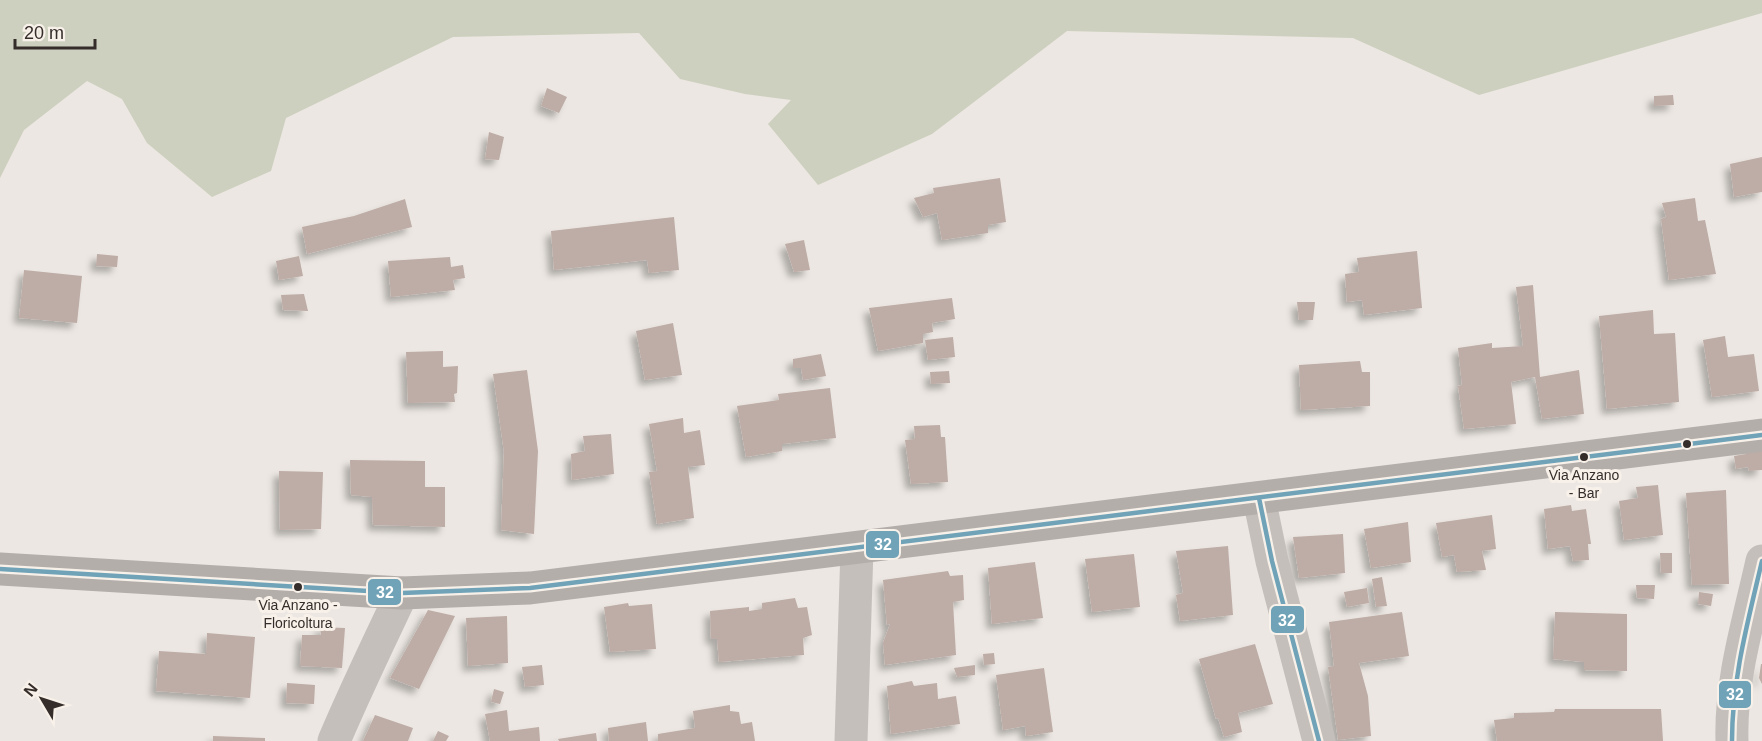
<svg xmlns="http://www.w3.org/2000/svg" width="1762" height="741" font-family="Helvetica,sans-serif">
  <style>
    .green { fill: #cdd0be }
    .building { fill: #beaca6; filter: url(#shadow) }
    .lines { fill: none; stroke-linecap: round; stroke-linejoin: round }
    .minor { stroke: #c5bfbb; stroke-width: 33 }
    .major { stroke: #b4aeab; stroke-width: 33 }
    .bus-1-casing { stroke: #f8f1ea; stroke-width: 9 }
    .bus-1 { stroke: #70a3b7; stroke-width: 4.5 }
    .bus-dot { fill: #352d2a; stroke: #f8f1ea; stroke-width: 2 }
    .labels { text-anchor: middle; stroke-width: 6; stroke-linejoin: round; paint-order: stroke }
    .bus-label { font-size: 14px; fill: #352d2a; stroke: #f8f1ea }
    .line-badge { stroke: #f8f1ea; stroke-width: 2 }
    .badge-label { font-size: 16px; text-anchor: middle; font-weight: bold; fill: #fff }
  </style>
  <defs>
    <filter id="shadow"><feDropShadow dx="-5.5" dy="5.5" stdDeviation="3" flood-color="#0004"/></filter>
  </defs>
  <rect width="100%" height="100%" fill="#ece7e2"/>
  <!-- green -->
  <path class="green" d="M0 0H1762V13L1479 95 1353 38 1067 31 932 134 818 185 768 124 791 100 745 94 680 79 639 33 453 37 286 118 271 171 212 197 147 143 122 99 87 81 24 130 0 178Z"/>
  <!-- building -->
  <path class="building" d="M547 88 567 97 559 113 541 106Z
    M1673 95 1674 105 1654 106V96Z
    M489 132 504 137 499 160 485 159Z
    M1762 157V192L1734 197 1730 164Z
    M1000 178 1006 222 988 225V233L942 240 937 213 923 217 914 198 934 193 933 188Z
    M1695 198 1698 221 1705 220 1716 274 1669 280 1661 219 1666 217 1662 203Z
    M405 199 412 227 307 254 302 227 354 216Z
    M674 217 679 270 649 273 647 260 554 270 551 231Z
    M804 240 810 270 794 272 785 244Z
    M1417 251 1422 308 1364 315 1362 300 1347 302 1345 274 1359 272 1357 258Z
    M97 254 118 256 117 267 96 266Z
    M299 256 303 276 279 280 276 261Z
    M450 257 451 267 463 265 465 278 453 280 455 290 391 297 388 261Z
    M24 270 82 276 77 323 19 318Z
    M1533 285 1540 377 1579 370 1584 414 1542 419 1535 377 1511 382 1516 424 1464 429 1458 386 1462 385 1458 348 1492 343V348L1523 346 1516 287Z
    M304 294 308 311 283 310 281 295Z
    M952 298 955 319 932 323 933 332 923 334V343L878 351 869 308Z
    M1297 302H1315L1313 320H1299Z
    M1653 310 1654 334 1675 333 1679 402 1607 409 1599 316Z
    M673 323 682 375 645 380 636 331Z
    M1725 336 1728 357 1754 354 1759 391 1712 397 1703 340Z
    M953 337 955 357 928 360 925 340Z
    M443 351V367L458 366 457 393 454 394 455 402 408 403 406 352Z
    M821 354 826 376 803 380 801 368H793V359Z
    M1360 361 1362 372H1370V406L1301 410 1299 365Z
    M527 370 538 451 534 534 501 530 504 452 493 374Z
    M949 371 950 383 931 384 930 372Z
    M830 388 836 438 782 444V451L746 457 737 406 779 400 778 394Z
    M683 418 684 433 700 430 705 465 688 467 694 518 657 524 649 472 657 471 649 424Z
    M940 425 941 437H945L948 482 911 484 905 440 915 439 914 426Z
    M611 434 614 474 572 480 571 454 585 451 583 436Z
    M1762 447V470L1749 471 1748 467 1736 469 1734 456 1746 454V450Z
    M350 460 425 461V487H445V527L373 525 372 497 351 495Z
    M279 471 323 472 321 529 280 530Z
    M1658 485 1663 535 1624 540 1619 501 1638 498 1636 487Z
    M1726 490 1729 584 1692 585 1686 493Z
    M1571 505 1572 511 1586 509 1591 544H1588L1589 560 1573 561 1570 546 1548 549 1544 509Z
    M1492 515 1496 549 1482 551 1486 570 1457 572 1454 555 1442 557 1436 523Z
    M1408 522 1411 562 1371 568 1364 529Z
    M1343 534 1345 573 1299 578 1293 537Z
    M1228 546 1233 615 1180 621 1176 595 1183 593 1176 551Z
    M1660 553H1672V573H1661Z
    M1134 554 1140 607 1092 612 1085 559Z
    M1035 562 1043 618 992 624 988 568Z
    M948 571 950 576 963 575 964 600 953 602 956 655 885 665 883 643 890 624 887 625 883 580Z
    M1382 577 1387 606 1376 607 1372 579Z
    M1636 585H1655L1654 599 1637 598Z
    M1367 588 1369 603 1347 607 1344 592Z
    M1699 592 1713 594 1711 606 1698 604Z
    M795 598 798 608 807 607 812 635 803 638 804 655 719 662 717 639H711L710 611 749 607V611L762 609V603Z
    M628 603 629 606 652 604 656 649 610 652 604 607Z
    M428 610 455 616 419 689 390 678Z
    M1402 612 1409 656 1359 663 1368 696 1371 736 1338 740 1328 667 1334 666 1329 622Z
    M1555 612 1627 614V671L1584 670V662L1553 659Z
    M507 616 508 663 468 666 466 618Z
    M320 627 345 628 342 668 300 666 302 635H321Z
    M207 633 255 637 250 698 156 691 159 651 206 654Z
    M1255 644 1273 704 1238 713 1242 732 1224 737 1218 718 1216 719 1199 659Z
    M994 653 995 664 984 665 983 654Z
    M1761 664H1762V684L1759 678Z
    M542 665 544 685 525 687 522 667Z
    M975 665V675L957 677 954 668Z
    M1044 668 1053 732 1026 736 1025 726 1003 730 996 675Z
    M912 681 914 686 937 683 938 699 956 696 960 724 891 734 887 686Z
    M287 683 315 685 314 704 286 703Z
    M494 689 504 692 500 704 491 702Z
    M730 705V711L739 712 741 724 752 722 755 741H658V734L695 728 693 711Z
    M1555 709H1661L1663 741H1497L1494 720 1514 718V713L1554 712Z
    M507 710 509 731 539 727 540 741H490L485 714Z
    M375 715 413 728 408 741H363Z
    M646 722 648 741H609L608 728Z
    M438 731 449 736 446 741H433Z
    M596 733 597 741H559L558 739Z
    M213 736 265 738V741H213Z"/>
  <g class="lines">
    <!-- minor -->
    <path class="minor" d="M1259 498 1272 561 1319 741
      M334 741C355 691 379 642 402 593
      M851 741 857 548
      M1732 741C1730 680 1749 620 1762 561"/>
    <!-- major -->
    <path class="major" d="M0 569 402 593 530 588 1762 435"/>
    <!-- bus-1 casing -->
    <g class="bus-1-casing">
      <path id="bus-1" d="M1259 498 1272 561 1319 741
        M0 569 402 593 530 588 1762 435
        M1732 741C1732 679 1748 621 1762 561"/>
    </g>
    <!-- bus-1 -->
    <use href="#bus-1" class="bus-1"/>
  </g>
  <!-- markers -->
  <g class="bus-dot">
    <circle cx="1687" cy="444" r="5"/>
    <circle cx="1584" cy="457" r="5"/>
    <circle cx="298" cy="587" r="5"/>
  </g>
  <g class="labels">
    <!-- bus labels -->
    <g class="bus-label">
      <text x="1584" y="480">Via Anzano<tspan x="1584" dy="18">- Bar</tspan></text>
      <text x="298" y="610">Via Anzano -<tspan x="298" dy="18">Floricoltura</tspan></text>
    </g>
  </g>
  <g class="line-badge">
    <rect x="865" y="530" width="35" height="29" rx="6" fill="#70a3b7"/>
    <rect x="367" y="578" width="35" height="28" rx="6" fill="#70a3b7"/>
    <rect x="1270" y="605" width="35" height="29" rx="6" fill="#70a3b7"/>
    <rect x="1718" y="680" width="34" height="29" rx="6" fill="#70a3b7"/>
  </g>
  <g class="badge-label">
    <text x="883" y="550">32</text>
    <text x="385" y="598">32</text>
    <text x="1287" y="626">32</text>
    <text x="1735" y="700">32</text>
  </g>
  <!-- north arrow -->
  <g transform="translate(42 699) rotate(309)" stroke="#f8f1ea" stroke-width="4.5" paint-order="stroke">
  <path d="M0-4.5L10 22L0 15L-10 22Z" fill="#352d2a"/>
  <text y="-9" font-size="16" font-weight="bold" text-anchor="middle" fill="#352d2a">N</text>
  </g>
  <!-- scale -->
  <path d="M15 39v9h80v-9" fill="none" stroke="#352d2a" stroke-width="3"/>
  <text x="24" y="39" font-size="18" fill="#352d2a" stroke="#f8f1ea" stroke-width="4.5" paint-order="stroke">20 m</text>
</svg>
